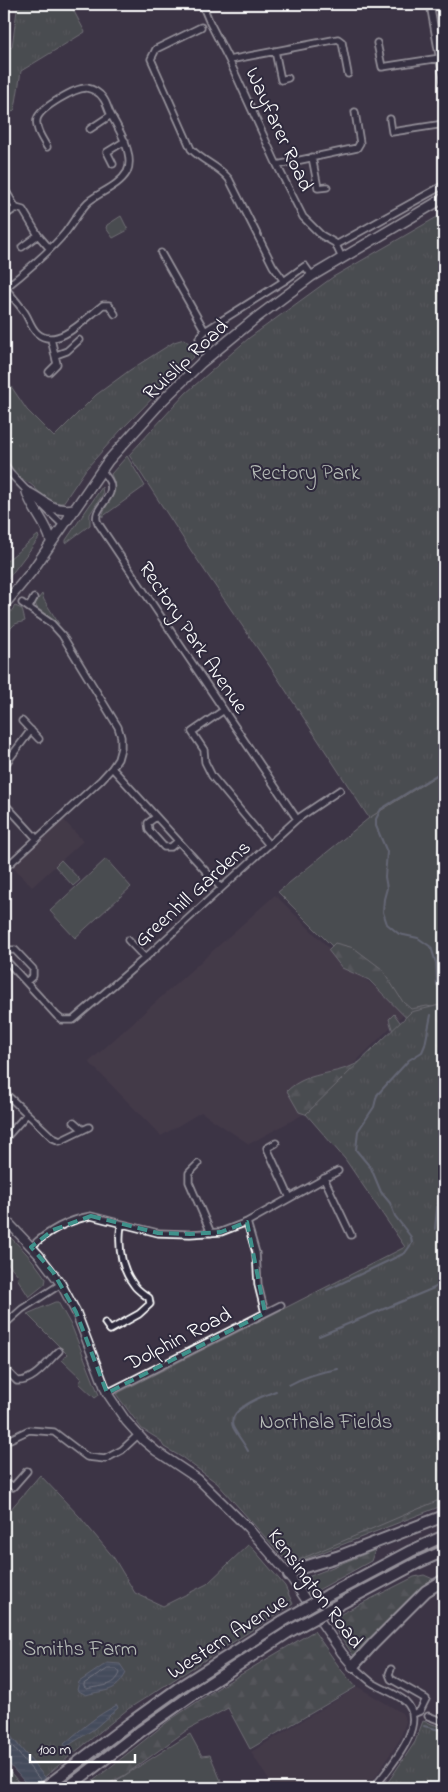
<svg xmlns="http://www.w3.org/2000/svg" width="448" height="1792" font-family="'Indie Flower',sans-serif">
  <style>
    .built { fill: #4d404e }
    .green { fill: #5a675d; stroke: #acb3ae }
    .forest { fill: url(#forest-firs); stroke: #acb3ae }
    .park { fill: url(#park-tufts); stroke: #acb3ae }
    .water { fill: url(#water-rules); stroke: #96a4af }
    .lines { fill: none; stroke-linecap: round; stroke-linejoin: round }
    .shore { stroke: #b9c3c9; stroke-width: 1 }
    .stream { stroke: #96a4af; stroke-width: 2 }
    .minor-casing { stroke: #fff; stroke-width: 9 }
    .tertiary-casing { stroke: #fff; stroke-width: 11 }
    .secondary-casing { stroke: #fff; stroke-width: 12 }
    .trunk-casing { stroke: #fff; stroke-width: 14 }
    .minor { stroke: #2f2a3d; stroke-width: 5.5 }
    .tertiary { stroke: #2f2a3d; stroke-width: 8 }
    .secondary { stroke: #2f2a3d; stroke-width: 9 }
    .trunk { stroke: #2f2a3d; stroke-width: 10 }
    .trunk-bridge-casing { stroke: #fff; stroke-width: 14; stroke-linecap: butt }
    .trunk-bridge { stroke: #2f2a3d; stroke-width: 10 }
    .marked { fill: none; stroke: #3f918b; stroke-width: 4; stroke-dasharray: 10 6; stroke-linejoin: round }
    .labels { text-anchor: middle; stroke-width: 4; stroke-linejoin: round; paint-order: stroke }
    .street-label { font-size: 21px; fill: #fff; stroke: #2f2a3d }
    .park-label { font-size: 21px; fill: #b5bbb6; stroke: #2f2a3d }
  </style>
  <defs>
    <pattern id="forest-firs" width="22" height="20" patternUnits="userSpaceOnUse" patternTransform="scale(1.25)"><rect width="22" height="20" fill="#5a675d"/><path d="M5 1l3.5 6h-7zM16 11l3.5 6h-7z" fill="#737e75"/></pattern>
    <pattern id="park-tufts" width="24" height="20" patternUnits="userSpaceOnUse" patternTransform="scale(1.25)"><rect width="24" height="20" fill="#5a675d"/><path d="M3 7l-1-3M5 7V3M7 7l1-3M15 17l-1-3M17 17v-4M19 17l1-3" fill="none" stroke="#737e75"/></pattern>
    <pattern id="water-rules" width="6" height="5" patternUnits="userSpaceOnUse" patternTransform="scale(1.25)"><rect width="6" height="5" fill="#506879"/><path d="M0 2.5h6" fill="none" stroke="#6a7f8d"/></pattern>
  </defs>
  <rect width="100%" height="100%" fill="#3d3445"/>
  <filter id="ink" filterUnits="userSpaceOnUse"><feTurbulence type="fractalNoise" baseFrequency=".02" numOctaves="2"/><feDisplacementMap in="SourceGraphic" scale="10" xChannelSelector="R" yChannelSelector="G"/><feConvolveMatrix kernelMatrix="1 2 1 2 8 2 1 2 1" color-interpolation-filters="sRGB"/></filter>
  <g filter="url(#ink)">
    <!-- built -->
    <path class="built" d="M59 815 83 841 32 887 8 861Z
      M275 895 341 960 406 1012 302 1115 249 1144 201 1112 161 1136 89 1062Z
      M358 1687 402 1713 406 1721 400 1739 368 1788H279L272 1785 251 1752Z"/>
    <!-- green -->
    <path class="green" d="M127 456 145 486 102 517C107 498 121 497 111 474Z
      M102 487 103 494 90 514V525L66 543V540Z
      M38 535 39 538 4 584V563Z
      M42 594 44 600 59 624 37 608 35 603Z
      M15 606 22 609 25 621 15 624 4 635V621Z
      M444 771V1004L411 1012 344 958 278 892 369 818Z
      M106 859 131 887 75 938 50 911Z
      M61 860 80 880 73 886 55 866Z
      M4 1232C21 1246 34 1261 46 1279L45 1284 29 1297 17 1278 19 1276 4 1259Z
      M55 1302H58L72 1327 99 1395 95 1398 79 1383 82 1379 62 1360 67 1354 27 1314Z
      M190 1734 202 1756 210 1755 224 1788H105Z"/>
    <!-- forest -->
    <path class="forest" d="M335 943 354 948 382 969 403 1002 411 1009 427 1006 441 1009 425 1037 369 980 342 968 328 950Z
      M394 1014 418 1046 346 1157 311 1116 299 1112 287 1091C302 1076 321 1075 340 1070 364 1064 377 1049 393 1032L389 1019Z
      M444 1493V1505L290 1565 278 1551 313 1537Z
      M375 1550 371 1561 309 1595 306 1588 308 1577Z
      M424 1575 433 1579 358 1654 353 1655 329 1620 414 1577Z
      M314 1631 342 1671 356 1687 250 1749 228 1708 187 1730 125 1775 100 1788H84L170 1720 218 1688Z"/>
    <!-- park -->
    <path class="park" d="M22 4H70L85 32 21 71 15 109 4 120V49L12 47 17 10Z
      M444 213V771L369 818 275 674 192 552 129 455 186 393 249 338 333 277Z
      M121 216 128 230 113 238 106 228 107 225Z
      M184 339 192 346 194 356 121 430 86 469 63 503C45 504 44 496 34 487 30 483 24 481 21 478 14 472 9 463 4 456V376L27 410 54 437 96 395 130 370 174 342Z
      M444 1004V1498L289 1564 217 1483 183 1458 164 1447 160 1440 142 1429 116 1394 405 1247 345 1159 306 1114 411 1012Z
      M40 1475 79 1516 114 1558 135 1593 163 1606 207 1584 249 1544 285 1586 293 1604 128 1709 42 1779 4 1733V1517Z
      M423 1721 444 1728V1788H384L415 1742Z
      M4 1765 24 1788H4Z"/>
    <!-- water -->
    <path class="water" d="M107 1663 120 1664 126 1673C115 1694 106 1689 86 1695L77 1690 79 1682Z
      M117 1705 118 1708 94 1729 66 1747 64 1744C81 1729 97 1715 117 1705Z
      M4 1728 54 1788H30L4 1758Z"/>
    <g class="lines">
      <!-- shore -->
      <path class="shore" d="M108 1669H117L120 1673C114 1688 101 1685 87 1689L84 1687V1684Z
        M4 1736 42 1782"/>
      <!-- stream -->
      <path class="stream" d="M437 985 436 963 431 947 418 938 399 934 387 924 383 912 384 899 387 888 385 877 387 852 376 826V819L381 809 444 770
        M444 1101V1108
        M435 1229 442 1158
        M327 1290 405 1253 412 1243 411 1237 395 1216 390 1203 381 1192 371 1168 356 1150 358 1131 374 1107 377 1095 409 1060 422 1052 425 1045 431 1015
        M319 1336 434 1288 444 1281
        M289 1385C305 1376 320 1372 338 1369
        M248 1451C244 1443 237 1435 233 1427 226 1409 263 1396 276 1391
        M424 1726 444 1731"/>
      <!-- minor casing -->
      <g class="minor-casing">
        <path id="minor" d="M202 4 210 23 229 60 277 165 303 217 321 235 335 243 342 258
          M430 4 444 83
          M201 27 156 49 151 59 191 149C202 161 219 166 229 179L273 266 284 281 305 266 312 276
          M377 43 382 67 440 58
          M275 51 281 80 288 78
          M229 60 338 39 342 42 348 74
          M390 119 392 132 444 124
          M90 129 111 115
          M312 157 318 188 327 187
          M113 164 107 152 125 141
          M277 165 357 148 360 143 355 112
          M7 193 16 208 23 210 38 235 50 249
          M4 216 16 208
          M336 245 444 185
          M22 247 38 235
          M161 253 205 331
          M5 288C12 296 19 304 25 313 29 319 31 328 37 333 57 351 87 317 103 305H109L115 314
          M4 289C22 275 51 250 65 233 73 223 79 211 88 202 100 192 119 186 127 172 135 156 119 129 111 115 108 110 107 103 103 98 100 93 93 89 87 88 76 87 40 108 37 119 35 129 42 138 47 147
          M56 355 67 351 79 340
          M210 355 199 338 205 331 284 281
          M49 372 57 364 51 339
          M4 464 10 473 29 493
          M101 470C104 474 107 477 109 481 118 497 90 508 98 523L297 819
          M39 502 63 525
          M29 607 34 598
          M224 710 192 732 204 750 205 762 212 776 269 845
          M22 721 39 739
          M4 766 31 730
          M112 768 221 888
          M4 803 37 839
          M156 817 148 823 149 830 164 847H171L178 841
          M4 869 101 780 112 768 118 759 121 748V737L118 727 62 635 52 624 22 603
          M128 940 145 958
          M4 955 9 950H15L33 969V976L26 982
          M4 958 57 1016 62 1020H73L145 958 297 819 340 790
          M4 1092 53 1138 60 1141 89 1127
          M74 1122 83 1130
          M4 1140 27 1114
          M276 1143 267 1148 290 1198
          M198 1164 189 1173V1182L211 1233
          M324 1178 351 1235
          M31 1247C48 1231 68 1220 91 1216L158 1233 190 1234 221 1232 247 1222 338 1171
          M265 1313 281 1305
          M105 1323 110 1330 139 1314 150 1304 149 1298C144 1294 137 1290 134 1285 120 1267 118 1245 121 1224
          M4 1325 22 1309 61 1284
          M4 1368 17 1381C34 1382 47 1362 59 1351
          M107 1393 265 1313 258 1285 256 1253 247 1222
          M4 1442 29 1430 54 1432 87 1457 105 1459 122 1450 138 1435
          M4 1480 13 1487 27 1471
          M353 1666C359 1672 365 1677 371 1682 382 1689 395 1693 405 1701 430 1724 388 1769 374 1788
          M391 1669 389 1674 391 1679 426 1699 420 1711 413 1714
          M428 1716 444 1722"/>
      </g>
      <!-- tertiary casing -->
      <g class="tertiary-casing">
        <path id="tertiary" d="M4 1218 39 1255 61 1284 76 1312 107 1393 126 1421 144 1441 156 1451 198 1479 248 1528 289 1575 342 1653 353 1666"/>
      </g>
      <!-- secondary casing -->
      <g class="secondary-casing">
        <path id="secondary" d="M51 541C47 523 32 510 27 492 45 500 51 513 74 509
          M4 605 32 571 108 461 164 399 201 363 256 318 312 276 444 198"/>
      </g>
      <!-- trunk casing -->
      <g class="trunk-casing">
        <path id="trunk" d="M289 1575 298 1569 340 1556 444 1516
          M328 1595 411 1551 444 1536
          M336 1606 417 1563 444 1551
          M353 1666 373 1644 426 1591 444 1580
          M44 1788 134 1720 183 1685 283 1621
          M67 1788 141 1731 192 1695 290 1631"/>
      </g>
      <!-- minor -->
      <use href="#minor" class="minor"/>
      <!-- tertiary -->
      <use href="#tertiary" class="tertiary"/>
      <!-- secondary -->
      <use href="#secondary" class="secondary"/>
      <!-- trunk -->
      <use href="#trunk" class="trunk"/>
      <!-- trunk-bridge casing -->
      <g class="trunk-bridge-casing">
        <path id="trunk-bridge" d="M283 1621 328 1595
          M290 1631 336 1606"/>
      </g>
      <!-- trunk-bridge -->
      <use href="#trunk-bridge" class="trunk-bridge"/>
    </g>
  </g>
  <!-- marked area -->
  <path d="M0 0H448V1792H0ZM91 1216 158 1233 190 1234 221 1232 247 1222 265 1313 107 1393 76 1312 53 1272 31 1247 53 1230Z" fill="#3d3445" fill-opacity=".55" fill-rule="evenodd"/>
  <path class="marked" d="M91 1216 158 1233 190 1234 221 1232 247 1222 265 1313 107 1393 76 1312 53 1272 31 1247 53 1230Z"/>
  <g class="labels">
    <!-- street labels -->
    <g class="street-label">
      <text transform="translate(280 129) rotate(65)" y="7">Wayfarer Road</text>
      <text transform="translate(185 359) rotate(-43)" y="7">Ruislip Road</text>
      <text transform="translate(194 637) rotate(56)" y="7">Rectory Park Avenue</text>
      <text transform="translate(192 893) rotate(-42)" y="7">Greenhill Gardens</text>
      <text transform="translate(178 1338) rotate(-27)" y="7">Dolphin Road</text>
      <text transform="translate(316 1588) rotate(53)" y="7">Kensington Road</text>
      <text transform="translate(227 1636) rotate(-33)" y="7">Western Avenue</text>
    </g>
    <!-- park labels -->
    <g class="park-label">
      <text x="305" y="479">Rectory Park</text>
      <text x="326" y="1428">Northala Fields</text>
      <text x="80" y="1655">Smiths Farm</text>
    </g>
  </g>
  <!-- margin -->
  <rect width="448" height="1792" fill="none" stroke="#2f2a3d" stroke-width="20"/>
  <rect x="10" y="10" width="428" height="1772" fill="none" stroke="#fff" stroke-width="2" filter="url(#ink)"/>
  <!-- scale -->
  <path d="M30 1754v8h105v-8" fill="none" stroke="#ffffff" stroke-width="2.5"/>
  <text x="38" y="1754" font-size="15" fill="#ffffff" stroke="#2f2a3d" stroke-width="4" paint-order="stroke">100 m</text>
</svg>
